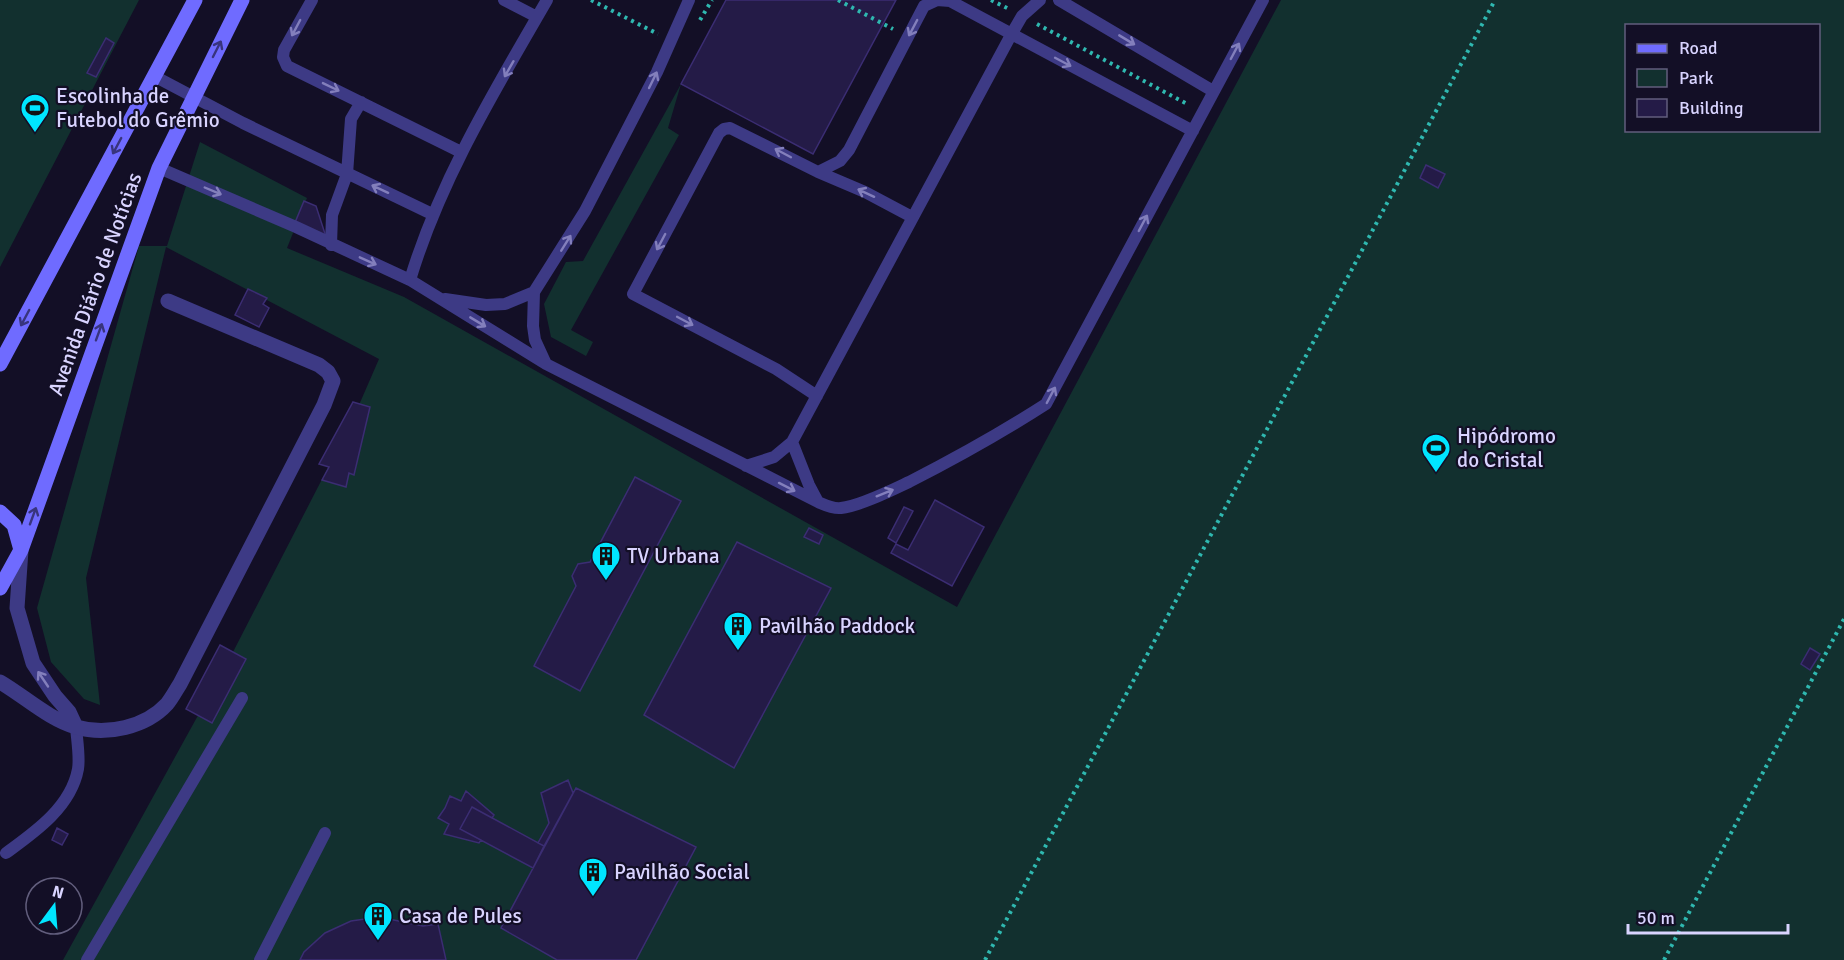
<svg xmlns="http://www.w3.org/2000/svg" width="1844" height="960" font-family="Signika,sans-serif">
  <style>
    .green { fill: #12302f; fill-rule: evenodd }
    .building { fill: #241b47; stroke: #3b2d73; stroke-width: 1.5 }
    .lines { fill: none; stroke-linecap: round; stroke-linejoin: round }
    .path { stroke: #2fb8b0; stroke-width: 4; stroke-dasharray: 3 4.5; stroke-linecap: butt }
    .lane { stroke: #3d3a85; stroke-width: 12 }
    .street { stroke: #3d3a85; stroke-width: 15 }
    .secondary { stroke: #6f6bff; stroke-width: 15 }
    .oneway { stroke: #837fbc }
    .oneway2 { stroke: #38347d }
    .labels { text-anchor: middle; stroke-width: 4.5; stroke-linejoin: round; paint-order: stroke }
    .poi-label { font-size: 21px; fill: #d9d4ff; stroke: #130f26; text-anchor: start }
    .street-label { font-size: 21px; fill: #d9d4ff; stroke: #130f26 }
  </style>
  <rect width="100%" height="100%" fill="#130f26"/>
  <!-- green -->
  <path class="green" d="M0 0H139L0 267Z
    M1281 0H1844V960H63L233 652 352 421 379 359 166 247 86 578 100 705 84 699 51 662 37 608 139 246H167L200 142 307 198 287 248 404 297 957 607ZM1626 26H1818V130H1626Z
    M681 84 668 128 679 135 571 330 593 342 586 356 551 337 544 304 566 262 583 261Z"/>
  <!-- building -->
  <path class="building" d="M726 0H896L813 154 681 84Z
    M106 38 114 43 96 77 87 73Z
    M1426 165 1445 174 1438 188 1420 178Z
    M304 201 316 206 328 243 294 225Z
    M248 289 267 298 263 304 269 308 259 327 235 315Z
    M353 402 370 407 354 475 349 473 346 487 322 480 329 467 319 464Z
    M635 477 681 501 580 691 534 666 576 586 572 576 578 564 590 562Z
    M935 500 984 527 952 586 891 553 896 544 908 550Z
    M904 507 913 511 896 543 888 538Z
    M809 528 823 535 819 544 804 537Z
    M737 542 831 588 734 768 644 715Z
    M220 645 246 659 212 723 186 709Z
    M1810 648 1820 654 1810 670 1801 664Z
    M568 780 573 793 544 846 538 843 549 823 541 793Z
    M576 788 696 847 636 960H557L501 928Z
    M466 791 494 815 492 818 472 807 460 829 481 840 479 843 444 834 449 824 438 818 445 808 450 796 461 801Z
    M472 807 544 846 533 868 460 829Z
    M57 828 68 834 62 845 52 840Z
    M379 917 423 926 438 924 446 960H300L304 952 325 933 351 921Z"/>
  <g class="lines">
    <!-- path -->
    <path class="path" d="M591 0 658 34
      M838 0 893 29
      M991 0 1009 9
      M700 20 712 0
      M1037 24 1189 105
      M985 960 1495 0
      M1664 960 1844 619"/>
    <!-- lane -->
    <path class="lane" d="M312 0 284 50 283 57 287 66 461 152
      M504 0 537 17
      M1059 0 1213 91
      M154 76 243 123 432 214
      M159 168 296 227 410 280 546 364 818 502C825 505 833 509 841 508 860 506 892 490 909 482 956 458 1001 433 1046 404L1263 0
      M818 172 865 192 912 217
      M331 245 332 215 347 174 351 119 361 102
      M410 280C440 180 495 90 547 0
      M445 299 486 305 505 304 534 292
      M546 364 535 340 533 326 534 292 585 211 657 72 689 0
      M817 396 776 369 633 294 719 133 724 129 730 128 818 172 840 161 849 150 924 6 937 0 950 1 1193 131
      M792 442 809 485 818 502
      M746 466 774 457 792 442 1011 35 1022 16 1040 0
      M6 853C35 832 71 807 78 769 80 757 77 740 76 727
      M87 960 242 698
      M260 960 325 833"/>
    <!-- street -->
    <path class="street" d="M21 550 17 608 33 663 55 696 69 712 76 727
      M0 682C24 696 50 720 76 727 107 736 146 727 167 704 172 698 176 690 180 684L324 405 333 381 328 372 319 365 168 301"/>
    <!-- secondary -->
    <path class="secondary" d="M0 364 195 0
      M0 512 14 525 21 550
      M0 588 21 550 159 168 242 0"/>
  </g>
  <!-- one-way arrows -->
  <defs><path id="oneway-shaft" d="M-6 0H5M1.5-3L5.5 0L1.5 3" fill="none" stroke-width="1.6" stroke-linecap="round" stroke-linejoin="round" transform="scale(1.5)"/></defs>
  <g class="oneway">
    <use href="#oneway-shaft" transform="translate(296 28) rotate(118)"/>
    <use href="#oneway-shaft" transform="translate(913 28) rotate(118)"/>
    <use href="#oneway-shaft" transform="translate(1127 40) rotate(31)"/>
    <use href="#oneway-shaft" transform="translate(1235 51) rotate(-62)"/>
    <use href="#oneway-shaft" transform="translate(1063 62) rotate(28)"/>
    <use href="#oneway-shaft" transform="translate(509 69) rotate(120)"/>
    <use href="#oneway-shaft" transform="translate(653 80) rotate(-64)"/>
    <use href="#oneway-shaft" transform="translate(331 87) rotate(26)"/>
    <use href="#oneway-shaft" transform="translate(783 153) rotate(-152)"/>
    <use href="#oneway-shaft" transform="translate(380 189) rotate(-155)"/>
    <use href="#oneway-shaft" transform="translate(213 191) rotate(23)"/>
    <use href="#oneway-shaft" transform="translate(866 193) rotate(-155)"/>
    <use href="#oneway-shaft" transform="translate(1143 223) rotate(-62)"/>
    <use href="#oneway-shaft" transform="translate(661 242) rotate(118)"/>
    <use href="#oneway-shaft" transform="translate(566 243) rotate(-58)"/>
    <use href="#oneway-shaft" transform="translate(368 261) rotate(24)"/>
    <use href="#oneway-shaft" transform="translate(685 321) rotate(28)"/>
    <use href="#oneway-shaft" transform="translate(478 322) rotate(31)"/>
    <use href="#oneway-shaft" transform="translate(1051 395) rotate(-62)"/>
    <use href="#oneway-shaft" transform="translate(787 487) rotate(27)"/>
    <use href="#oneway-shaft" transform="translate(885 493) rotate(-22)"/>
    <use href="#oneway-shaft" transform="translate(43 679) rotate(-124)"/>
  </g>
  <g class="oneway2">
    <use href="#oneway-shaft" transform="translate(217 49) rotate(-63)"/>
    <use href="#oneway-shaft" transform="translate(117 146) rotate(118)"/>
    <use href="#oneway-shaft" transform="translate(25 318) rotate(118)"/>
    <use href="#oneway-shaft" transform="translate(99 332) rotate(-70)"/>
    <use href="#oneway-shaft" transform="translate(33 516) rotate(-70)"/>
  </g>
  <!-- icons -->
  <defs>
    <g id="stadium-pin" transform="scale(1.5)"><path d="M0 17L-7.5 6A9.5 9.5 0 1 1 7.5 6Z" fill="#00e5ff" stroke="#130f26"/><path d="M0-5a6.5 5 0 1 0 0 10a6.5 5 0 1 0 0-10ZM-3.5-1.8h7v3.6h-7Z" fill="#111"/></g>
    <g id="building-pin" transform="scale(1.5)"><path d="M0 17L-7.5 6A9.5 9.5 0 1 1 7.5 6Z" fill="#00e5ff" stroke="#130f26"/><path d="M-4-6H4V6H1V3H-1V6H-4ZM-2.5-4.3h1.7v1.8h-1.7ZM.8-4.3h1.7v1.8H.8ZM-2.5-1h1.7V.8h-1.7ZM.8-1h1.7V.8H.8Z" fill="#111"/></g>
  </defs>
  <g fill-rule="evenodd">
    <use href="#stadium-pin" x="35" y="108"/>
    <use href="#stadium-pin" x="1436" y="448"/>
    <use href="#building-pin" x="606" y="556"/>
    <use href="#building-pin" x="738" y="626"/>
    <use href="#building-pin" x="593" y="872"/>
    <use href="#building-pin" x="378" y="916"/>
  </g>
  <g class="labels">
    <!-- poi labels -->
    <g class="poi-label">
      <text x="56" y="103">Escolinha de<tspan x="56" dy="24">Futebol do Grêmio</tspan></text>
      <text x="1457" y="443">Hipódromo<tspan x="1457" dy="24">do Cristal</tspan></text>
      <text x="627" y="563">TV Urbana</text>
      <text x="759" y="633">Pavilhão Paddock</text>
      <text x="614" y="879">Pavilhão Social</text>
      <text x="399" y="923">Casa de Pules</text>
    </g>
    <!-- street labels -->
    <g class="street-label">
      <text transform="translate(95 284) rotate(-70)" y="7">Avenida Diário de Notícias</text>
    </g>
  </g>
  <!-- legend -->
  <rect x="1625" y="24" width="195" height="108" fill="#130f26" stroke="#625e7d" stroke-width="1.5"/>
  <rect x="1637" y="44" width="30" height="9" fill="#6f6bff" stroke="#625e7d" stroke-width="1.5"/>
  <text x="1679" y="54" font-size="18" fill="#d9d4ff">Road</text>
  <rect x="1637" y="69" width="30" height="18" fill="#12302f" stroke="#625e7d" stroke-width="1.5"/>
  <text x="1679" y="84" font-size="18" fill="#d9d4ff">Park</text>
  <rect x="1637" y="99" width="30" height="18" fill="#241b47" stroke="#625e7d" stroke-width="1.5"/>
  <text x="1679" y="114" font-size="18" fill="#d9d4ff">Building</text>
  <!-- north arrow -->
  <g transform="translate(54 906) rotate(16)"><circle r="28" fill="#130f26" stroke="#625e7d" stroke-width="1.5"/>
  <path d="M0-4.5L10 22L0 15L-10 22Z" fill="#00e5ff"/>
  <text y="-9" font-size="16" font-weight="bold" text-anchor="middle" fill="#d9d4ff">N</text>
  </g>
  <!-- scale -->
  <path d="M1628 924v9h160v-9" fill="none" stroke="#d9d4ff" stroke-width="3"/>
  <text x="1637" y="924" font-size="18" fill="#d9d4ff" stroke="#130f26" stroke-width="4.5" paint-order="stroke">50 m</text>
</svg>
